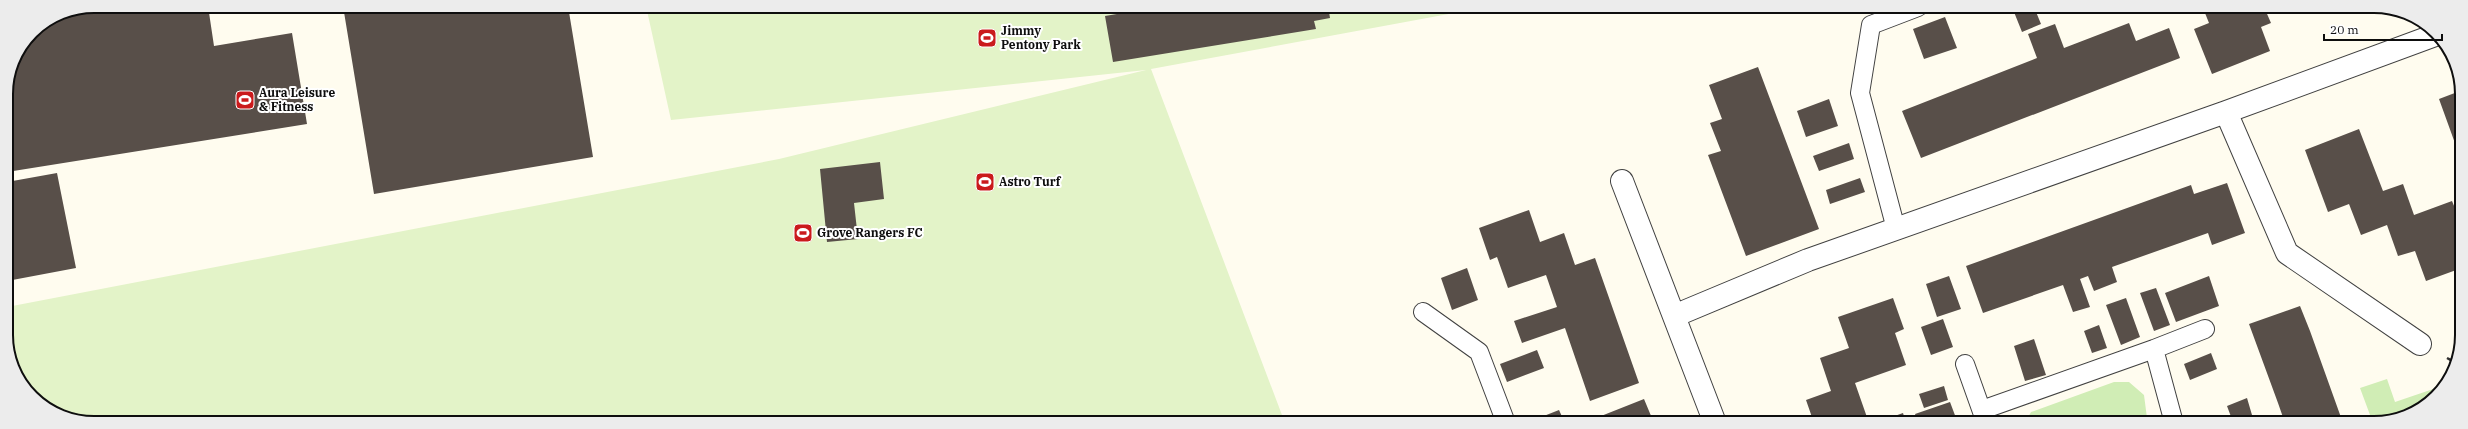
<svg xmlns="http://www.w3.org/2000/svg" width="2468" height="429" font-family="'IBM Plex Serif',serif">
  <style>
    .green { fill: #d0edb5 }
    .pitch { fill: #e3f3c8 }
    .building { fill: #584f49 }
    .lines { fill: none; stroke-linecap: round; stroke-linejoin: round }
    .service-casing { stroke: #414141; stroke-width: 20 }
    .minor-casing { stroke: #414141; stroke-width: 24 }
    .path { stroke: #303030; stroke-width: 2.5; stroke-dasharray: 4 2; stroke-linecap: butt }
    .service { stroke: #fff; stroke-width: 18 }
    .minor { stroke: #fff; stroke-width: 22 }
    .labels { text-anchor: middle; stroke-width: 4; stroke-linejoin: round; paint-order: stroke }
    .poi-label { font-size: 12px; font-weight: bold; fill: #0e0e0e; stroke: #fff; text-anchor: start }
    .rim { fill: none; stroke: #0e0e0e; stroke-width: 2 }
  </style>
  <rect width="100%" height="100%" fill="#fffcef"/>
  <!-- green -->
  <path class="green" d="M2387 379 2395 402 2445 385C2426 409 2404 421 2373 423L2360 388Z
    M2114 382H2129L2144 395 2147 418 2144 423H2025L2031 412Z"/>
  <!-- pitch -->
  <path class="pitch" d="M646 6H1492L1151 69 1285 423 82 422 36 401 8 353 7 307 779 159 1146 70 671 120Z"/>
  <!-- building -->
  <path class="building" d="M94 6H208L214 46 292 33 307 124 7 172 6 93 13 60 32 31 60 13Z
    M343 6H568L593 157 374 194Z
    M1164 6H1328L1330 18 1314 21 1316 29 1113 62 1105 16Z
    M2012 7H2034L2041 24 2022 32Z
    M2205 7H2264L2271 23 2261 27 2270 51 2212 74 2194 29 2209 23 2203 8Z
    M1945 17 1957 48 1924 59 1913 29Z
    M2129 23 2136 41 2169 28 2180 58 1921 158 1902 111 2037 58 2028 34 2055 24 2064 48Z
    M1758 67 1819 229 1746 256 1708 155 1721 151 1710 123 1722 119 1709 85Z
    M2460 91 2461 144 2456 146 2439 99Z
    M1829 99 1838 126 1806 137 1797 111Z
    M2359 129 2383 191 2403 184 2414 215 2452 201 2461 223V275L2459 269 2426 281 2415 251 2398 256 2387 225 2361 235 2349 204 2328 212 2305 150Z
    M1849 143 1854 159 1819 171 1813 156Z
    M880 162 884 199 854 203 858 239 827 242 820 169Z
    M57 173 76 268 7 281V182Z
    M1860 178 1865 192 1830 204 1826 190Z
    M2227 183 2245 233 2212 245 2208 233 2112 267 2117 282 2094 291 2088 276 2080 279 2090 307 2073 312 2063 285 1983 313 1966 266 2191 185 2194 194Z
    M1529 210 1540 242 1564 233 1575 265 1595 258 1639 383 1590 401 1565 328 1522 343 1514 321 1557 307 1546 275 1508 288 1497 257 1490 260 1479 228Z
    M1467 268 1478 300 1452 310 1441 278Z
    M1949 276 1961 309 1937 317 1926 284Z
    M2209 276 2219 306 2176 322 2165 293Z
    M2156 288 2170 325 2154 331 2140 293Z
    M1893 298 1904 329 1895 333 1906 365 1855 383 1869 423H1814L1806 400 1831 391 1820 358 1849 348 1838 317Z
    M2126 298 2140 337 2121 345 2106 305Z
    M2300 306 2310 331 2343 423H2285L2278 403 2249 324Z
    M1943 319 1953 347 1931 355 1921 327Z
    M2099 325 2107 348 2092 353 2084 331Z
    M2034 339 2046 375 2025 381 2014 346Z
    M1537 350 1544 368 1507 382 1500 364Z
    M2211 353 2217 369 2190 380 2184 364Z
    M1944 386 1948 400 1924 408 1919 394Z
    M2247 398 2252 415 2233 422 2227 406Z
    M1644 399 1654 423H1598L1596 418Z
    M1950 402 1956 418 1941 423H1918L1915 414Z
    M1559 410 1565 423H1526Z
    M1903 413 1906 423H1875Z"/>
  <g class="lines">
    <!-- service casing -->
    <g class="service-casing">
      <path id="service" d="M1896 229 1860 93 1871 25 1918 7
        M1423 312 1479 352 1506 423
        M2154 349 2174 423
        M1965 364 1986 423
        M1982 410 2154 349 2205 329"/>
    </g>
    <!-- minor casing -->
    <g class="minor-casing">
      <path id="minor" d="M2226 112 2287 253 2420 344
        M1622 181 1715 423
        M1674 316 1808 260 2226 112 2438 34"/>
    </g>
    <!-- path -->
    <path class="path" d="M2447 358 2456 363"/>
    <!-- service -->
    <use href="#service" class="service"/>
    <!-- minor -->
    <use href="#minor" class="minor"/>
  </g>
  <!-- icons -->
  <defs>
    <g id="stadium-square" transform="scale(1)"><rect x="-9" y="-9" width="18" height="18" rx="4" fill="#ca1a1c" stroke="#fff"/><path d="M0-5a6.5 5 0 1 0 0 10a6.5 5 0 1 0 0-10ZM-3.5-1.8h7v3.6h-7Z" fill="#fff"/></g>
  </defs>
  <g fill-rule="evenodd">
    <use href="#stadium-square" x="987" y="38"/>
    <use href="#stadium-square" x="245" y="100"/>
    <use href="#stadium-square" x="985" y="182"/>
    <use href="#stadium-square" x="803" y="233"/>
  </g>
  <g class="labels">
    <!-- poi labels -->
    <g class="poi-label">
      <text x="1001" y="35">Jimmy<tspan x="1001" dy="14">Pentony Park</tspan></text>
      <text x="259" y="97">Aura Leisure<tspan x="259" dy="14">&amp; Fitness</tspan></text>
      <text x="999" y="186">Astro Turf</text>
      <text x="817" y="237">Grove Rangers FC</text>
    </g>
  </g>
  <!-- crop -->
  <path d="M0 0H2468V429H0ZM94 13H2374A81 81 0 0 1 2455 94V335A81 81 0 0 1 2374 416H94A81 81 0 0 1 13 335V94A81 81 0 0 1 94 13Z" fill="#ececec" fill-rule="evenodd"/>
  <path class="rim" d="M94 13H2374A81 81 0 0 1 2455 94V335A81 81 0 0 1 2374 416H94A81 81 0 0 1 13 335V94A81 81 0 0 1 94 13Z"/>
  <!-- scale -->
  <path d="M2324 34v6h118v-6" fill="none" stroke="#0e0e0e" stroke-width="2"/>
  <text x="2330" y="34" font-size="12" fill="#0e0e0e" stroke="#ffffff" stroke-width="3" paint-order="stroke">20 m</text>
</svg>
